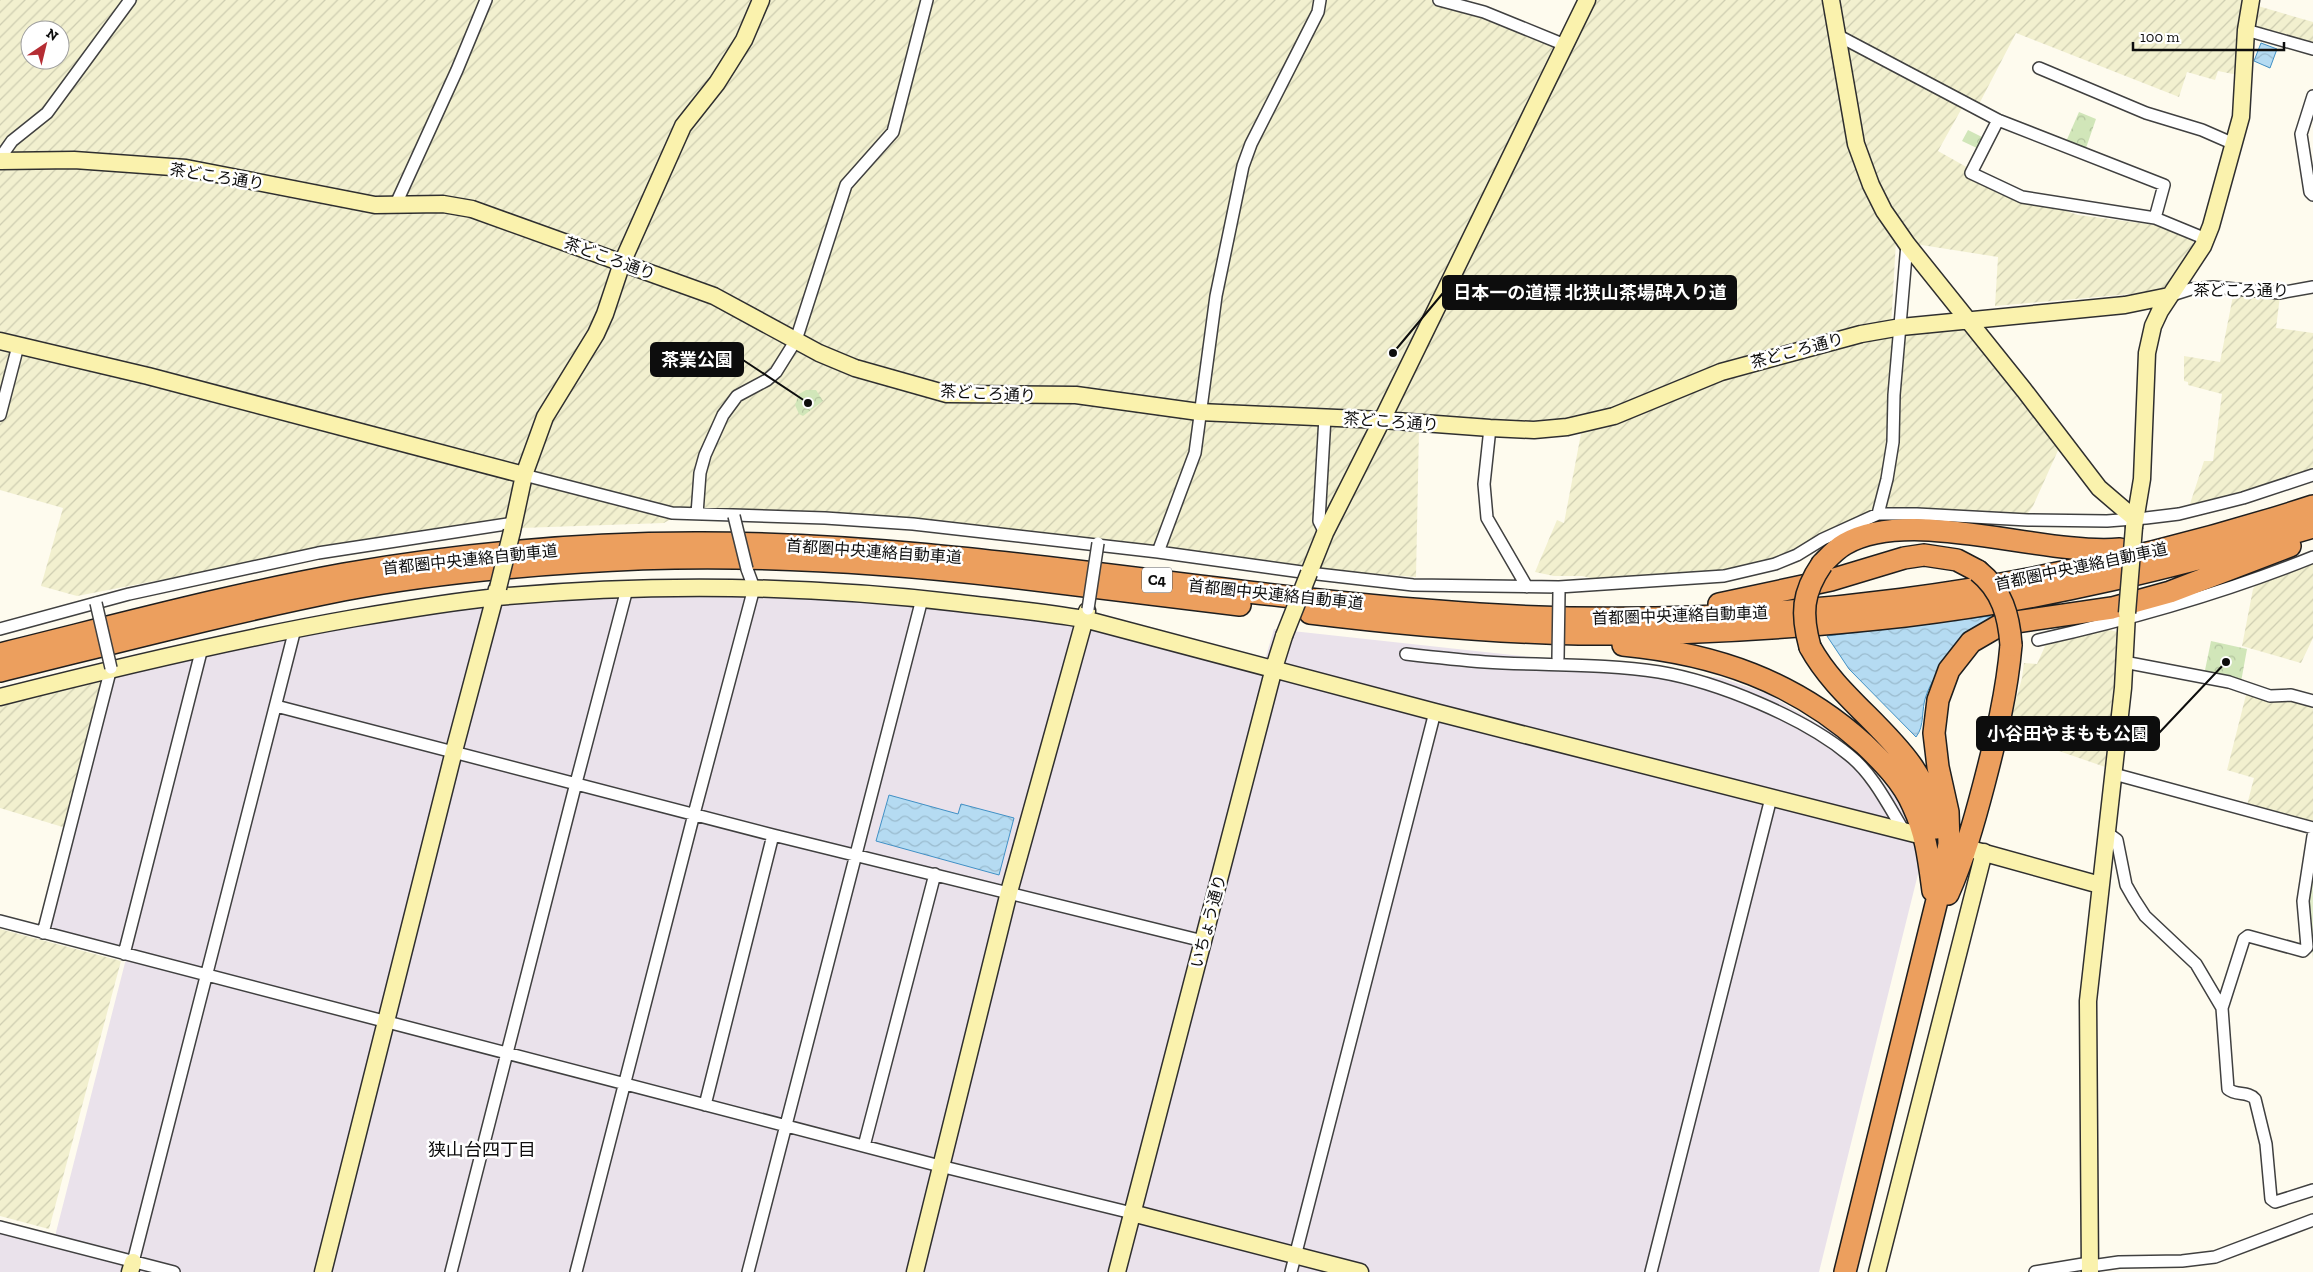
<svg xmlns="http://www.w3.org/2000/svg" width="2313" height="1272" font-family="'Zilla Slab','Noto Sans JP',serif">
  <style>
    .industrial { fill: #eae2eb }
    .farmland { fill: url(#farmland-furrows); fill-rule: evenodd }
    .park { fill: url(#park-crowns) }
    .pitch { fill: #e2eecb }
    .water { fill: url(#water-waves); stroke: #4190c5 }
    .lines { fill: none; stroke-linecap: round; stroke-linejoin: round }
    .street-casing { stroke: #404040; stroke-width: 14 }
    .secondary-casing { stroke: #2f2f2f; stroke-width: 19 }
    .highway-casing { stroke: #1e1e1e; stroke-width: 24 }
    .street { stroke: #fff; stroke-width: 11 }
    .secondary { stroke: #faf2ad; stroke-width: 16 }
    .highway { stroke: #ec9f5e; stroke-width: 21 }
    .street-bridge-casing { stroke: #404040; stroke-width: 14; stroke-linecap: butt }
    .secondary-bridge-casing { stroke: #2f2f2f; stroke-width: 19; stroke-linecap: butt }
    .highway-bridge-casing { stroke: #1e1e1e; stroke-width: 24; stroke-linecap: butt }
    .street-bridge { stroke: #fff; stroke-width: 11 }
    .secondary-bridge { stroke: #faf2ad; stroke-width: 16 }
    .highway-bridge { stroke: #ec9f5e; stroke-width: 21 }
    .labels { text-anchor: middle; stroke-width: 5; stroke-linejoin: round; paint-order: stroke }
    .shield { fill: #fff; stroke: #565656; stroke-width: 1 }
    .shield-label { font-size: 15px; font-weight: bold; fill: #0d0d0d }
    .street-label { font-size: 16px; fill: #0d0d0d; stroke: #fff }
    .neighbourhood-label { font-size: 18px; fill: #0d0d0d; stroke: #fff }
    .leader { fill: none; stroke: #0d0d0d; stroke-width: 2 }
    .callout-dot { fill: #0d0d0d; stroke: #fff; stroke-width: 2 }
    .callout { fill: #0d0d0d; stroke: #0d0d0d; stroke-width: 2 }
    .callout-label { font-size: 18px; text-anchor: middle; font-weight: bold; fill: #fff }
  </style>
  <defs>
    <pattern id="farmland-furrows" width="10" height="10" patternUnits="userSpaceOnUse" patternTransform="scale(1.25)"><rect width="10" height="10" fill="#f2f0cf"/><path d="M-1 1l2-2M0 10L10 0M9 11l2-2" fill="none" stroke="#cecdb1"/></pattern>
    <pattern id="park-crowns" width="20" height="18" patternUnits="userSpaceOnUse" patternTransform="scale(1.25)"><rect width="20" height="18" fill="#d1e6b9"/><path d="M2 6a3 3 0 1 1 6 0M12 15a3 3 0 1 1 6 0" fill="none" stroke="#b2c49e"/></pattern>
    <pattern id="water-waves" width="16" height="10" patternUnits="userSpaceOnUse" patternTransform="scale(1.25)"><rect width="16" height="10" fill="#b5dbf2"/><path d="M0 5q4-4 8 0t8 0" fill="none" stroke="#9abbce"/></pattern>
  </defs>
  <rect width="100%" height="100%" fill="#fefbee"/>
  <!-- industrial -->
  <path class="industrial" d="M631 592 758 594 928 603 1086 621 1262 670 1274 629 1722 678 1768 694 1833 733 1874 771 1895 797 1921 850V862L1819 1272H0V1231L53 1244 128 951 49 927 114 674 207 650 503 601Z"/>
  <!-- farmland -->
  <path class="farmland" d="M0 0H1443L1569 51 1595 0H2246L2238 75 2218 71 2215 80 2187 72 2179 97 2016 33 1978 106 1967 99 1938 151 2011 192 2078 215 2156 225 2193 239V246L2165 291 1995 306 1998 257 1896 241 1891 326 1961 319 2060 446 2033 506 2026 516 1856 518 1826 531 1802 547 1765 564 1719 570 1598 580 1582 576H1554L1535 572 1557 520 1564 523 1584 418 1563 422 1419 429 1416 577 1299 568 918 521 671 519 664 523 521 528 326 548 77 596 41 586 63 508 0 490ZM30 30H60V60H30Z
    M2258 6 2313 22V44L2252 26Z
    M2233 296 2271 299 2280 296 2276 328 2313 333V470L2189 507 2204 461H2213L2222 394 2188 385V382L2184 381V356L2220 362Z
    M2313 564V638L2301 663 2242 646 2253 589 2255 586Z
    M2100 628 2118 632 2119 686 2108 768 2007 733 2022 678 2024 663 2037 664 2046 644Z
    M107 676 66 828 0 808V703Z
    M2247 691 2292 698 2313 703V821L2310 823 2247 805 2254 778 2227 770Z
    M0 929 121 961 49 1229 0 1216Z"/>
  <!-- park -->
  <path class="park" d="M2079 112 2096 119 2085 151 2065 144Z
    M1968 130 1986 139 1981 150 1962 141Z
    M806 390H816L823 401 803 416 799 414 795 405 799 394Z
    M2211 641 2247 649 2241 682 2204 675Z"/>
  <!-- pitch -->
  <path class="pitch" d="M2313 870V960L2308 905Z"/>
  <!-- water -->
  <path class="water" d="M2261 43 2277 49 2270 68 2254 61Z
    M1990 616 1992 622C1966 644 1937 663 1926 696 1921 709 1925 726 1916 737L1849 669 1827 636Z
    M889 795 958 814 961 804 1014 818 999 875 876 841Z"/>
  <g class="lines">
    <!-- street casing -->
    <g class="street-casing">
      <path id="street" d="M1439 0 1484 12 1565 45
        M2246 30 2313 49
        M1837 35 1998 120 2164 185 2155 218 2206 239
        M2039 68 2146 113 2202 130 2234 144
        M2313 96 2301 134 2310 192 2313 195
        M1998 120 1971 173 2022 197 2155 218
        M0 158 12 141 47 113 130 0
        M395 206 457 70 486 0
        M2169 296 2191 289 2213 287 2279 293 2313 287
        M0 415 18 346
        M1325 417 1319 521 1325 533
        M1490 428 1484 484 1487 518 1527 587
        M524 475 672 513 825 518 913 524 1158 552 1195 453 1216 296 1243 166 1251 144 1318 12 1320 0
        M697 514 700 473 705 455 723 415 737 396 767 380 776 372 796 340 846 185 893 132 927 0
        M1878 514 1887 479 1893 442 1894 395 1907 244
        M1158 552 1309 573 1413 585 1559 587 1724 576 1775 564 1797 555 1823 539 1878 514H1917L2028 520 2107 521 2146 518 2179 514 2243 498 2313 475
        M0 629 129 594 318 553 513 523
        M2038 640C2132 619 2224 593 2313 557
        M1406 654C1432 657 1459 660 1485 662 1543 666 1602 663 1659 672 1718 682 1803 717 1849 755 1873 774 1888 805 1904 831
        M2124 662 2229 682 2270 696 2291 695 2313 701
        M276 706 773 835 1203 941
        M2114 774 2313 828
        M2106 832 2117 840 2126 885 2134 899 2145 916 2196 964 2222 1008
        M2313 836 2303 901 2307 947 2303 951 2248 936 2244 939 2222 1008 2228 1089C2236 1096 2248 1091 2255 1099L2266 1144 2271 1199 2275 1202 2313 1190
        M0 921 940 1166 1132 1213
        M43 933 111 668
        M124 954 202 648
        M705 1105 773 835
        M864 1146 935 874
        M0 1227 174 1272
        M133 1262 295 629
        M451 1272 576 783 627 589
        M576 1272 694 814 754 588 747 569
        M748 1272 922 599
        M1291 1272 1435 712
        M1651 1272 1771 798
        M2035 1272 2089 1263 2098 1265 2119 1262 2182 1261 2215 1257 2313 1220"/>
    </g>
    <!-- secondary casing -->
    <g class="secondary-casing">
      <path id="secondary" d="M1831 0 1856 144 1871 185 1884 211 1907 244 2024 390 2099 488 2134 518
        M0 161 74 160 186 168 375 205 443 204 472 209 714 296 819 353 855 368 947 394 1076 395 1199 412 1382 420 1490 428 1534 430 1567 427 1614 416 1721 372 1861 334 1901 327 2125 305 2169 296
        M0 341 148 376 524 475
        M2134 527 2142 479 2147 353 2153 326 2160 311 2203 246 2211 226 2241 117 2246 30 2251 0
        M512 531 524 475 545 417 596 334 605 314 622 263 683 126 717 83 729 64 744 40 761 0
        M1309 573 1325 533 1382 420 1587 0
        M0 697C118 667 235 639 355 618 402 610 449 602 497 597 650 583 806 585 959 603 1001 608 1043 612 1084 619L1435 712 1915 834
        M1974 850 2100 885
        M1132 1213 1360 1272
        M130 1272 133 1262
        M323 1272 454 751 497 589
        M915 1272 1009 892 1087 611
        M1117 1272 1274 668 1284 636
        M1877 1272 1984 852
        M2090 1272 2088 1001 2123 688 2127 613"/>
    </g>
    <!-- highway casing -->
    <g class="highway-casing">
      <path id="highway" d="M1822 564C1829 557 1836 549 1845 544 1912 506 2042 556 2120 549
        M1719 604 1831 580 1904 558 1924 555 1957 560 1978 571
        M1310 613C1399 624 1489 632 1579 634 1688 635 1797 628 1905 616 2043 600 2180 566 2313 527
        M1623 645C1716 654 1794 681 1864 744 1883 762 1903 782 1913 806 1926 833 1929 861 1933 891
        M1810 647C1846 713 1927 747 1936 828
        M0 654C114 626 228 595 344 574 459 554 578 543 695 543 958 542 1216 598 1479 614 1760 632 2045 593 2313 506
        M0 671C114 643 228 613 343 590 421 575 502 567 581 562 721 552 863 560 1002 576 1082 585 1161 596 1240 605
        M1948 894C1964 858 1974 822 1984 784 1996 738 2007 692 2011 645
        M1845 1272 1943 876 1949 844 1948 812 1938 767 1934 733 1938 700 1949 670 1971 642 2002 624 2112 608 2170 592 2290 546"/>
    </g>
    <!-- street -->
    <use href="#street" class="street"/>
    <!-- secondary -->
    <use href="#secondary" class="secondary"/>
    <!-- highway -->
    <use href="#highway" class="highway"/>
    <!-- street-bridge casing -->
    <g class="street-bridge-casing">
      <path id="street-bridge" d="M734 516 747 569
        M96 603 111 668
        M1088 609 1098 543
        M1558 658 1559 592"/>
    </g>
    <!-- secondary-bridge casing -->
    <g class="secondary-bridge-casing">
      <path id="secondary-bridge" d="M498 588 512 531
        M2127 613 2134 527
        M1284 636 1309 573"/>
    </g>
    <!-- highway-bridge casing -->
    <g class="highway-bridge-casing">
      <path id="highway-bridge" d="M1978 571C2002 590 2009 616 2011 645
        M1810 647C1801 614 1802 593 1822 564"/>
    </g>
    <!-- street-bridge -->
    <use href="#street-bridge" class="street-bridge"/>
    <!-- secondary-bridge -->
    <use href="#secondary-bridge" class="secondary-bridge"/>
    <!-- highway-bridge -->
    <use href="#highway-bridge" class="highway-bridge"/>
  </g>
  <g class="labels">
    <!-- shield labels -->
    <rect class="shield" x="1142" y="567.5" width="30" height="25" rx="4"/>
    <g class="shield-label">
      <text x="1157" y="585">C4</text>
    </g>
    <!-- street labels -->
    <g class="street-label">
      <text transform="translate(217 176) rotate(9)" y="6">茶どころ通り</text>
      <text transform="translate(610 258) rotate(20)" y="6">茶どころ通り</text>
      <text x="2241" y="296">茶どころ通り</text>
      <text transform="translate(1797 350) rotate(-15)" y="6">茶どころ通り</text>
      <text transform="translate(988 393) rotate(3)" y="6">茶どころ通り</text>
      <text transform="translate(1391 421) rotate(4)" y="6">茶どころ通り</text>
      <text transform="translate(874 551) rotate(4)" y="6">首都圏中央連絡自動車道</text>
      <text transform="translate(470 559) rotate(-6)" y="6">首都圏中央連絡自動車道</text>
      <text transform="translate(2081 566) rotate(-12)" y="6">首都圏中央連絡自動車道</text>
      <text transform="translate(1276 594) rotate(6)" y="6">首都圏中央連絡自動車道</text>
      <text transform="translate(1680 615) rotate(-2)" y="6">首都圏中央連絡自動車道</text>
      <text transform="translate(1208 921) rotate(-75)" y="6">いちょう通り</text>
    </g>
    <!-- neighbourhood labels -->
    <g class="neighbourhood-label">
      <text x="482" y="1156">狭山台四丁目</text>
    </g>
  </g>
  <!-- callouts -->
  <path class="leader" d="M1393 353L1443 293M808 403L743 360M2226 662L2159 733"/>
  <g class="callout-dot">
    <circle cx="1393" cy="353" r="5"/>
    <circle cx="808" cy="403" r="5"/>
    <circle cx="2226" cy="662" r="5"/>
  </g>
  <g class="callout">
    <rect x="1443" y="276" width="293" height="33" rx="5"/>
    <rect x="651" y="343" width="92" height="33" rx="5"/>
    <rect x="1977" y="717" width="182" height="33" rx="5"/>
  </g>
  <g class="callout-label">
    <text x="1590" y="299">日本一の道標 北狭山茶場碑入り道</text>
    <text x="697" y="366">茶業公園</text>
    <text x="2068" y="740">小谷田やまもも公園</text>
  </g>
  <!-- north arrow -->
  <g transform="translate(45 45) rotate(35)"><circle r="24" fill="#ffffff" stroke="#9e9e9e"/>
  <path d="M0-4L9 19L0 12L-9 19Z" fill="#b52d33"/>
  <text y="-8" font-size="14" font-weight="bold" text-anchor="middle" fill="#0d0d0d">N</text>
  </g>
  <!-- scale -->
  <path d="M2133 42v8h151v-8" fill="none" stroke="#0d0d0d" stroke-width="2.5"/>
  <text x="2140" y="42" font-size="15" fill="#0d0d0d" stroke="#ffffff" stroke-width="4" paint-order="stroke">100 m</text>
</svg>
